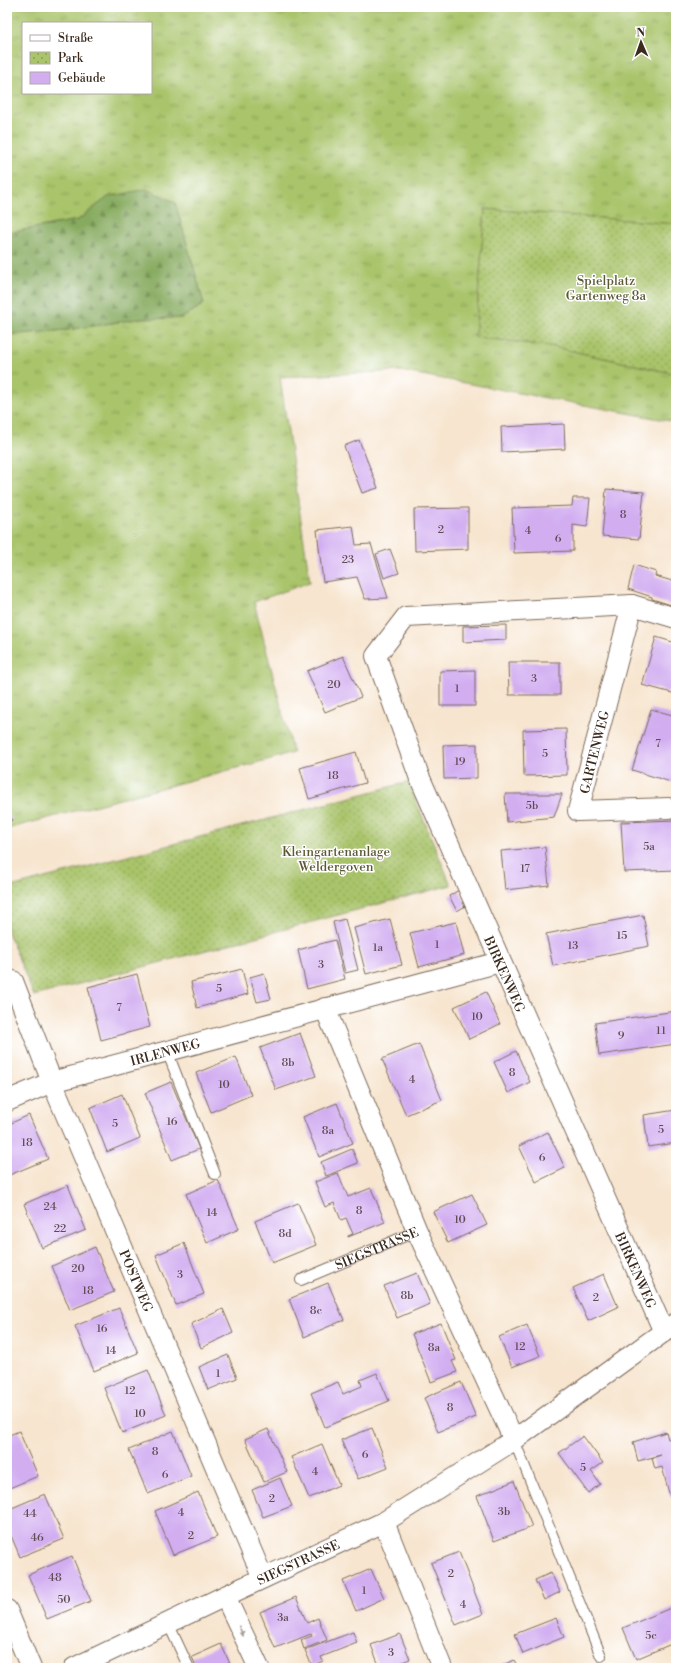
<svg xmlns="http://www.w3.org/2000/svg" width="683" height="1675" font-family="'Libre Bodoni',serif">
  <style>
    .grass { fill: url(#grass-tufts); stroke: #727744; fill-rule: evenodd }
    .forest { fill: url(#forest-firs); stroke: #606a3e }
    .park { fill: url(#park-dots); stroke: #727744 }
    .building { fill: #d2aef1 }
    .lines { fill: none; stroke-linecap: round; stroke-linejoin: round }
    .lane-casing { stroke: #7d6b5c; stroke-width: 12 }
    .street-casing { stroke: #7d6b5c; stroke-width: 22 }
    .lane { stroke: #fff; stroke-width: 10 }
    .street { stroke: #fff; stroke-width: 20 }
    .oneway { fill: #a79f9a }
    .labels { text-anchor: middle; stroke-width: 3; stroke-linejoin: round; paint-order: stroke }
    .number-label { font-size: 11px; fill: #614b53 }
    .park-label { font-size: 13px; fill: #5c5835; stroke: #fff }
    .street-label { font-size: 13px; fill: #3b2a1e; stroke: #fff }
  </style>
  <defs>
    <pattern id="grass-tufts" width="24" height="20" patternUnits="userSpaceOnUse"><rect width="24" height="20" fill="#a9c46a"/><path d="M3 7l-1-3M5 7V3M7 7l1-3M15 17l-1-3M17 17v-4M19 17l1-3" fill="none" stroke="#8b9f57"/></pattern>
    <pattern id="forest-firs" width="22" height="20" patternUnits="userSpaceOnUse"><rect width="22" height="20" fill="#86aa5e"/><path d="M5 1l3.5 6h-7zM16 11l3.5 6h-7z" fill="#6f8b4d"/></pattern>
    <pattern id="park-dots" width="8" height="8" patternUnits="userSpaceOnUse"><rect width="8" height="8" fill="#a9c46a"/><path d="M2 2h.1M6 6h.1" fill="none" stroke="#8b9f57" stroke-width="1.8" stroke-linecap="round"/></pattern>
  </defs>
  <rect width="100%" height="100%" fill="#fff"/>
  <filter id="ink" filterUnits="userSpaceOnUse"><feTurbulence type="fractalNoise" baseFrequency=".025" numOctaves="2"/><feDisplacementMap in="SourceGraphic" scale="8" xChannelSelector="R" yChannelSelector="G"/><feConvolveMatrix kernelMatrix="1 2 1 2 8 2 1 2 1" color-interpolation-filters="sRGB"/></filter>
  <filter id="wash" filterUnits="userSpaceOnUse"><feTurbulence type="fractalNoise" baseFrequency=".012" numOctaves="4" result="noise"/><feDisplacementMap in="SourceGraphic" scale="16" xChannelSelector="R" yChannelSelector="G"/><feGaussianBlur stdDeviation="0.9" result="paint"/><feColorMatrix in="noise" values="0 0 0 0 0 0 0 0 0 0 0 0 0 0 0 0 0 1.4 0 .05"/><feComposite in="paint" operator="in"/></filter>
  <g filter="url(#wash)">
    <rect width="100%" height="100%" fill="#f7e5cf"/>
    <!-- grass -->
    <path class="grass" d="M7 7H676V224L485 209 475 337 550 346 676 374V422L400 371 280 377 310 582 254 602 293 753 7 829V335L67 330 137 319 182 318 204 304 175 202 108 197 78 220 7 233ZM23 23H151V93H23Z"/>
    <!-- forest -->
    <path class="forest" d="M146 189 175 202 204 304 182 318 137 319 67 330 7 335V233L78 220 108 197Z"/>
    <!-- park -->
    <path class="park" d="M485 209 676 224V374L550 346 475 337Z
      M408 782 451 885 34 996 7 930V888Z"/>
    <g id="blocks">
      <!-- building -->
      <path class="building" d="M564 424 565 449 502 452 501 427Z
        M359 440 378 488 362 493 344 446Z
        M606 489 644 492 639 539 602 536Z
        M573 498H590L587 527 573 525V551L514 553 512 508 572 506Z
        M468 508V549L415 551 414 509Z
        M353 526 356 545 371 544 388 598 365 599 357 577 323 582 317 530Z
        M390 549 399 573 384 578 376 554Z
        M634 565 656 572 655 576 676 582 671 605 652 599V597L628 589Z
        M506 625V640L463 642V626Z
        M656 637 676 643V694L642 685Z
        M343 656 361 697 325 712 307 671Z
        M508 662H560V695H509Z
        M475 670V706H440V671Z
        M651 709 676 716V776L674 783 632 770Z
        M566 729 567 775 524 776 523 730Z
        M477 744V778L444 779 443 745Z
        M356 752 365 783 309 799 300 768Z
        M505 794H562L554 817 507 822Z
        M9 814 12 820 7 823V815Z
        M676 820V870L624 872 621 822Z
        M545 847 549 885 505 890 501 851Z
        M459 890 467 905 457 911 449 896Z
        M643 915 649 946 553 966 546 934Z
        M345 919 358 970 345 973 333 922Z
        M390 919 402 965 366 974 354 928Z
        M456 922 464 955 419 967 410 933Z
        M335 940 345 979 307 989 298 950Z
        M242 969 248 994 197 1008 191 982Z
        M264 973 271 999 257 1002 250 977Z
        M137 974 150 1027 101 1040 88 987Z
        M486 992 500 1024 469 1039 454 1007Z
        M676 1011V1044L599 1055 595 1023Z
        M300 1033 316 1076 276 1090 260 1048Z
        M419 1044 442 1100 406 1115 382 1059Z
        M516 1051 530 1082 508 1093 494 1062Z
        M236 1057 251 1095 211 1112 196 1073Z
        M7 1060 12 1071 7 1073Z
        M171 1082 199 1149 172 1160 145 1093Z
        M122 1094 140 1138 107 1152 90 1108Z
        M337 1103 353 1143 319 1157 303 1117Z
        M676 1110V1143L648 1147 644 1115Z
        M29 1115 48 1159 7 1176V1125Z
        M548 1132 565 1168 536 1182 519 1146Z
        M352 1149 358 1163 326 1176 321 1162Z
        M338 1173 348 1197 371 1188 385 1222 348 1237V1236L353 1234 346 1218 341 1220 334 1203 325 1207 315 1182Z
        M218 1180 239 1229 207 1243 186 1194Z
        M68 1185 86 1230 42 1248 24 1204Z
        M472 1194 487 1225 448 1243 433 1212Z
        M298 1203 316 1245 272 1263 255 1221Z
        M184 1243 204 1294 176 1305 156 1255Z
        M95 1247 114 1292 70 1310 52 1266Z
        M417 1273 430 1304 397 1318 384 1286Z
        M604 1274 618 1307 588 1321 573 1288Z
        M328 1283 344 1320 304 1337 289 1299Z
        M119 1308 138 1353 94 1371 75 1326Z
        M223 1309 233 1333 201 1348 191 1324Z
        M441 1323 456 1360 452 1361 457 1372 431 1382 412 1334Z
        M527 1325 540 1356 512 1367 499 1337Z
        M228 1355 237 1378 208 1390 199 1367Z
        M148 1370 166 1415 122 1433 104 1388Z
        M377 1373 389 1401 325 1427 311 1393 338 1382 343 1394 362 1386 360 1380Z
        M461 1382 476 1417 438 1432 424 1398Z
        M372 1428 388 1467 358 1479 341 1440Z
        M268 1429 287 1472 264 1482 245 1439Z
        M19 1431 38 1476 7 1489V1436Z
        M173 1431 191 1476 148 1494 129 1450Z
        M666 1432 668 1439 676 1437V1452L672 1453 676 1467V1496L670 1497 662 1467 655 1469 652 1458 661 1455 638 1461 633 1442Z
        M583 1436 603 1463 591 1471 600 1484 588 1493 559 1453Z
        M322 1444 339 1485 309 1498 291 1457Z
        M280 1478 292 1506 263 1517 252 1490Z
        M514 1481 532 1527 494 1541 477 1496Z
        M198 1492 217 1537 173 1555 155 1511Z
        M45 1494 64 1539 20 1557 7 1526V1510Z
        M459 1552 483 1614 456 1625 431 1563Z
        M72 1556 91 1601 47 1619 28 1575Z
        M371 1569 384 1598 356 1611 343 1581Z
        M551 1573 560 1592 544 1600 535 1580Z
        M296 1597 307 1623 318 1618 327 1640 304 1649 301 1640 312 1636 311 1634 275 1648 260 1612Z
        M673 1607 676 1614V1642L636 1659 623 1628Z
        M556 1618 564 1637 523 1654 515 1634Z
        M353 1632 357 1643 321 1657 323 1661 312 1666 305 1650Z
        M400 1634 410 1659 387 1668H380L371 1645Z
        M221 1644 232 1668H197L192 1657Z
        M514 1660 518 1668H496Z"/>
    </g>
  </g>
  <g filter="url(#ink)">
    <use href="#blocks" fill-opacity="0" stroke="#7d6b5c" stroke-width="1"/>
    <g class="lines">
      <!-- lane casing -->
      <g class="lane-casing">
        <g id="lane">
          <path d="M167 1051 215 1174"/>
          <path id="s1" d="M301 1280 417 1231"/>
          <path d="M514 1440 601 1656"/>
          <path d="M168 1623 189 1668"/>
        </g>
      </g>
      <!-- street casing -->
      <g class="street-casing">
        <g id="street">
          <path d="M632 605 578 811 669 808"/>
          <path id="s2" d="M13 981 52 1082 263 1578"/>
          <path d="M325 1008 417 1231 514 1440"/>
          <path id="s3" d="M7 1101 52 1082 500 962"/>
          <path d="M664 1332 419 776 376 656 406 617 632 605 676 618"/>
          <path d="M384 1522 442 1668"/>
          <path d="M225 1596 259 1668"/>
          <path d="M7 1610 31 1668"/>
          <path id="s4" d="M74 1668 225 1596 384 1522 514 1440 676 1323"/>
        </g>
      </g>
      <!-- lane -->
      <use href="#lane" class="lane"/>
      <!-- street -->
      <use href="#street" class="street"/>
    </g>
    <!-- one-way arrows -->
    <defs><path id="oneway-solid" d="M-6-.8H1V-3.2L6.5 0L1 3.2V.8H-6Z"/></defs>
    <use class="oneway" href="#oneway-solid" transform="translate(241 1631) rotate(65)"/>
  </g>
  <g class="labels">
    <!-- number labels -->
    <g class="number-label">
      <text x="623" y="518">8</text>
      <text x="441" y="533">2</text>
      <text x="528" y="534">4</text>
      <text x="558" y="542">6</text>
      <text x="348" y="563">23</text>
      <text x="534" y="682">3</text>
      <text x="334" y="688">20</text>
      <text x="457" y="692">1</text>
      <text x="658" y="747">7</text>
      <text x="545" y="757">5</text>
      <text x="460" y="765">19</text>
      <text x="333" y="779">18</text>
      <text x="532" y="809">5b</text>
      <text x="649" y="850">5a</text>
      <text x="525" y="872">17</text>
      <text x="622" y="939">15</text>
      <text x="437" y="948">1</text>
      <text x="573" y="949">13</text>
      <text x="378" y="951">1a</text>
      <text x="321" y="968">3</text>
      <text x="219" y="992">5</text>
      <text x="119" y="1011">7</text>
      <text x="477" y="1020">10</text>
      <text x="661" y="1034">11</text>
      <text x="621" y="1039">9</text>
      <text x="288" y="1066">8b</text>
      <text x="512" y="1076">8</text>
      <text x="412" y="1083">4</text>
      <text x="224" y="1088">10</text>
      <text x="172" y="1125">16</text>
      <text x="115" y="1127">5</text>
      <text x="661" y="1133">5</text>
      <text x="328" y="1134">8a</text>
      <text x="27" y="1146">18</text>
      <text x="542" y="1161">6</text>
      <text x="50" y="1210">24</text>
      <text x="359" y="1214">8</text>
      <text x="212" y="1216">14</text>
      <text x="460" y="1223">10</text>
      <text x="60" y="1232">22</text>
      <text x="285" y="1237">8d</text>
      <text x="78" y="1272">20</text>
      <text x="180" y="1278">3</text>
      <text x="88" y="1294">18</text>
      <text x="407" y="1299">8b</text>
      <text x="596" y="1301">2</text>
      <text x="316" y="1314">8c</text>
      <text x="102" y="1332">16</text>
      <text x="520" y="1350">12</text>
      <text x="434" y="1351">8a</text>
      <text x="111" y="1354">14</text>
      <text x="218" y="1377">1</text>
      <text x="130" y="1394">12</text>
      <text x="450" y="1411">8</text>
      <text x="140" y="1417">10</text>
      <text x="155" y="1455">8</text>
      <text x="365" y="1458">6</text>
      <text x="583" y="1471">5</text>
      <text x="315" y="1475">4</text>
      <text x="165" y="1478">6</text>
      <text x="272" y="1502">2</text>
      <text x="504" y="1515">3b</text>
      <text x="181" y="1516">4</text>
      <text x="30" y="1517">44</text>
      <text x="191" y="1539">2</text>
      <text x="37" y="1541">46</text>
      <text x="451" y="1577">2</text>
      <text x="55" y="1581">48</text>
      <text x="364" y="1594">1</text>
      <text x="64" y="1603">50</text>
      <text x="463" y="1608">4</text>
      <text x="283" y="1621">3a</text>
      <text x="651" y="1639">5c</text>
      <text x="391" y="1656">3</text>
    </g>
    <!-- park labels -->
    <g class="park-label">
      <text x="606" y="285">Spielplatz<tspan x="606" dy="15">Gartenweg 8a</tspan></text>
      <text x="336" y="856">Kleingartenanlage<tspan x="336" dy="15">Weldergoven</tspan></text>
    </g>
    <!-- street labels -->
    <g class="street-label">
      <text transform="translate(594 752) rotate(-76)" y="5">GARTENWEG</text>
      <text transform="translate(505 974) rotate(66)" y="5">BIRKENWEG</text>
      <text dy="5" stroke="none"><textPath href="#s3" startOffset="166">IRLENWEG</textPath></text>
      <text dy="5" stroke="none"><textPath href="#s1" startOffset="82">SIEGSTRASSE</textPath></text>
      <text transform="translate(636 1270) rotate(66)" y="5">BIRKENWEG</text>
      <text dy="5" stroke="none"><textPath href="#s2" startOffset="324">POSTWEG</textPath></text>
      <text dy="5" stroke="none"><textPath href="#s4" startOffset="248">SIEGSTRASSE</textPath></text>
    </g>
  </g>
  <!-- margin -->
  <rect width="683" height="1675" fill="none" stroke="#fff" stroke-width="24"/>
  <!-- legend -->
  <rect x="22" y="22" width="130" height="72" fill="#ffffff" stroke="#b1aaa5"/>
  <rect x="30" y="35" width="20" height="6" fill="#ffffff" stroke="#b1aaa5"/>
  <text x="58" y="42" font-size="12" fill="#3b2a1e">Straße</text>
  <rect x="30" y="52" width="20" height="12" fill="url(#park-dots)" stroke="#b1aaa5"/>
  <text x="58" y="62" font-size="12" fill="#3b2a1e">Park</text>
  <rect x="30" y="72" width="20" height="12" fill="#d2aef1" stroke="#b1aaa5"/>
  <text x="58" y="82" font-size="12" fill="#3b2a1e">Gebäude</text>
  <!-- north arrow -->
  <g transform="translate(641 42) rotate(358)" stroke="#ffffff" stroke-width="3" paint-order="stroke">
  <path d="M0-3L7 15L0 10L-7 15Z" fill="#3b2a1e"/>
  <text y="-6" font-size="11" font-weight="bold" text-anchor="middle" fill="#3b2a1e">N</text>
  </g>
</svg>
